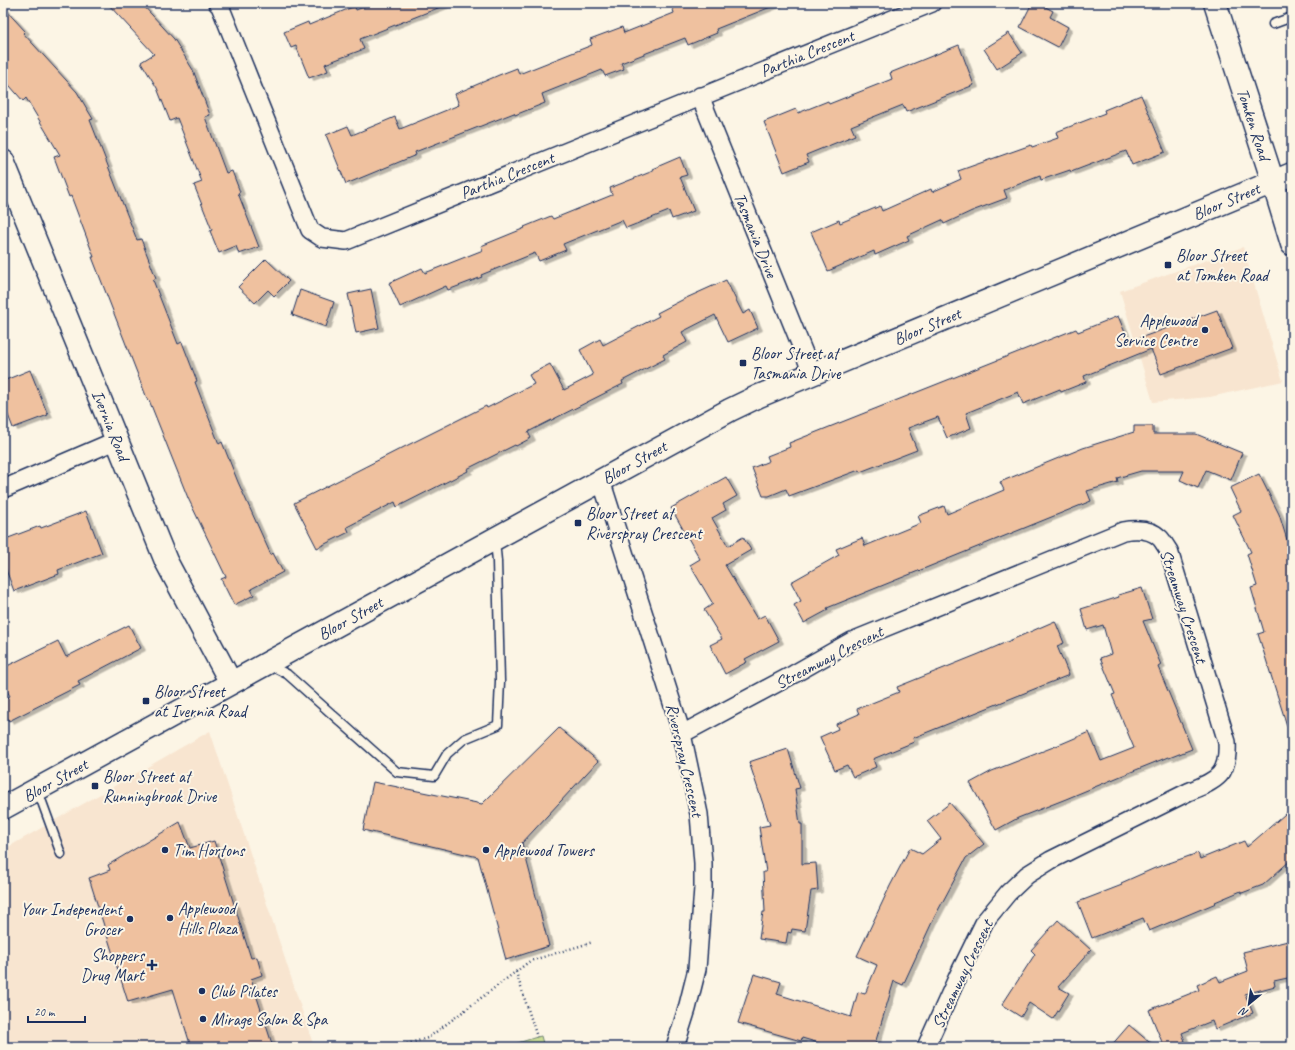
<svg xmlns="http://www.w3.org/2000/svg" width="1295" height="1050" font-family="Caveat,sans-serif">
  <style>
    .built { fill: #f8e5d0 }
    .green { fill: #cbde93; stroke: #738678 }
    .building { fill: #efc19f; stroke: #1b2f5e; filter: url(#shadow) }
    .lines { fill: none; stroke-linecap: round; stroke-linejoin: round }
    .lane-casing { stroke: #1b2f5e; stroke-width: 11 }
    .street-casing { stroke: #1b2f5e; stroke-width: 20 }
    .secondary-casing { stroke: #1b2f5e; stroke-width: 25 }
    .path { stroke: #1b2f5e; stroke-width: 2.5; stroke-dasharray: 1 3; stroke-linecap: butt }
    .lane { stroke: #fcf5e5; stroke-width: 8 }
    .street { stroke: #fcf5e5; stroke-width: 17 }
    .secondary { stroke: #fcf5e5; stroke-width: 22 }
    .poi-dot { fill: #1b2f5e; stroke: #fcf5e5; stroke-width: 1.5 }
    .labels { text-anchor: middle; stroke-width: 4; stroke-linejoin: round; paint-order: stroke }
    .street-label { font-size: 17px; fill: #1b2f5e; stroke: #fcf5e5 }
    .poi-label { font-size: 17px; fill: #1b2f5e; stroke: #fcf5e5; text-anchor: start }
  </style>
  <defs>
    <filter id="shadow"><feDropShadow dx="4.5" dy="2.5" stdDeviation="0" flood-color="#0004"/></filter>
  </defs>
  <rect width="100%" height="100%" fill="#fcf5e5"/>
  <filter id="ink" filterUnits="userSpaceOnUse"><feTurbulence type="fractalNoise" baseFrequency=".025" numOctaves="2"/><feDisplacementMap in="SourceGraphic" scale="8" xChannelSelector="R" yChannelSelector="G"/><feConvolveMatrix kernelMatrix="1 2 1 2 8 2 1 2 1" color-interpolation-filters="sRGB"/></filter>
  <g filter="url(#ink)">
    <!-- built -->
    <path class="built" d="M1243 247 1283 381 1210 397 1153 402 1120 291Z
      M210 731 314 1047H6L3 1039V850Z"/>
    <!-- green -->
    <path class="green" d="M541 1036 544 1047H505L537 1037Z"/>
    <!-- building -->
    <path class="building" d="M107 3H141L174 39 193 70 210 115 205 117 226 173 232 171 240 192 238 193 259 247 239 254 236 246 219 253 210 231 212 230 194 185 202 182 177 118 170 121 157 88 141 62 154 54Z
      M374 3 448 4 360 39 364 49 325 64 328 71 309 78 296 46 291 48 284 32 308 22 309 25 355 6 356 10Z
      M671 3 778 4 716 29 717 33 688 45 685 38 621 63 624 69 605 76 602 70 542 94 545 103 515 115 514 113 415 152 416 155 346 184 326 135 348 126 352 135 395 117 400 129 459 105 455 94 499 75 517 68 519 74 592 45 590 39 622 27 624 33 674 13Z
      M1032 3H1038L1053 11 1050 17 1068 27 1058 47 1020 27Z
      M3 7 25 31 23 33 77 92 93 119 90 120 119 194 137 240 141 239 156 278 153 280 178 344 182 342 197 381 195 382 219 444 222 442 238 482 271 555 273 553 283 572 251 589 254 595 234 605 221 579 226 577 188 498 149 400 148 401 92 257H94L71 196 69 197 54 157 60 155 26 98 23 101 3 78Z
      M1009 33 1022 53 997 69 984 49Z
      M959 45 974 85 906 112 903 105 851 126 855 135 806 155 809 162 784 172 764 122 796 109 798 113 828 101 829 104 892 79 890 73Z
      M1141 95 1165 152 1132 165 1126 151 1071 172 1070 170 1041 180 1040 176 1004 190 1007 198 972 211 944 224 942 220 907 236 909 240 875 255 874 251 828 271 811 232 839 220 840 223 880 206 882 211 931 189 932 192 961 179 958 171 1031 145 1032 147 1058 138 1056 132 1105 113 1104 110Z
      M680 157 687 175 680 177 694 211 672 219 669 211 626 228 622 220 563 244 566 250 539 261 535 253 481 275 482 277 448 290 446 286 400 307 389 283 422 268 425 273 483 250 481 246 525 228 524 227 551 216 553 219 612 195 610 188 653 171 652 169Z
      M266 259 289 281 274 296 268 290 255 303 238 287Z
      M726 280 743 314 750 310 758 328 728 342 715 315 682 332 687 342 663 355 665 359 622 381 623 384 528 432 531 438 516 446 515 445 467 469 468 471 397 507 395 502 347 527 349 532 317 548 294 503 406 446 486 406 487 408 534 384 529 375 550 364 564 390 593 375 580 350 600 339 603 345 659 316 657 313 684 299Z
      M371 289 379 328 356 333 348 294Z
      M300 290 334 302 326 327 292 315Z
      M1217 310 1232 348 1161 374 1151 349 1084 376 1086 382 1061 392 1060 389 1023 404 1018 392 966 413 971 428 947 438 938 417 908 428 917 450 860 472 859 470 789 496 786 489 769 496H763L752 468 769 461 767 456 790 447 789 443 1076 329 1078 332 1118 316 1129 342Z
      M30 370 48 415 13 428 3 402V381Z
      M1134 426H1153V434H1196L1242 453 1231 480 1206 470 1198 488 1180 480 1184 471H1141L1117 478 1118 482 1087 491 1091 501 827 608 828 610 804 623 794 605 801 601 791 582 839 555 836 549 862 538 865 546 921 523 918 516 944 506 947 514 1004 490 1000 482 1083 448 1134 432Z
      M1259 474 1279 514 1292 556V728L1288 729 1258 634 1264 632 1251 588 1257 586 1247 554 1251 552 1233 515 1241 511 1230 488Z
      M726 477 737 496 723 504 726 510 712 518 728 546 743 537 751 550 725 565 757 619 765 615 779 641 745 659 747 662 725 674 710 645 722 639 704 610 713 604 690 565 700 559 671 508Z
      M86 511 102 553 58 570 59 574 14 591 3 562V540L40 526 41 528Z
      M1142 588 1152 619 1143 621 1161 665 1158 667 1192 749 1169 758 1168 757 1121 776 1066 799 1018 818 996 830 970 783 992 771 1061 744 1089 732 1101 761 1134 748 1112 695 1115 694 1100 658 1111 654 1103 625 1087 630 1081 609 1119 597 1118 595Z
      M1055 621 1064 643 1057 646 1069 675 913 738 914 742 873 759 876 767 853 777 847 765 835 770 820 737 838 729 836 724 859 714 857 709 899 692 897 687 979 654Z
      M129 625 141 648 78 681 80 685 9 721 3 710V700L10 696 3 684V668L58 641 66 657Z
      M559 728 598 761 522 843 549 946 506 960 478 857 363 830 373 782 482 804Z
      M788 749 800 788 795 789 800 824H802V864L816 863 818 890 811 891 805 931 792 929 791 933 788 932 786 943 759 939 763 912H765L763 872H766L759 827 770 825 749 762Z
      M950 803 984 844 966 858 934 918 903 985 894 981 874 1047H832L802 1038 801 1041 738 1023 754 974 781 982 777 994 851 1017 858 992 865 994 877 965 857 956 890 886 910 848 922 854 941 839 927 821Z
      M1292 808V859L1263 885 1242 893 1241 891 1215 902 1216 903 1149 931 1143 918 1092 938 1078 902 1122 885 1121 883 1155 868 1198 853 1200 859 1244 841 1247 847Z
      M180 822 190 848 214 841 251 958 257 957 262 975 251 979 273 1047H191L173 989 128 1002 89 878 110 870 108 865Z
      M1058 920 1091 950 1058 987 1069 993 1053 1019 1029 1003 1021 1017 1002 1005 1035 954 1031 950Z
      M1292 940V977L1274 981 1275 986 1245 994 1253 1013 1215 1029 1212 1021 1182 1033 1185 1041 1170 1047H1164L1149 1010 1199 990 1197 985 1217 976 1220 982 1248 971 1243 952Z
      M1129 1025 1155 1047H1110Z"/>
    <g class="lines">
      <!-- lane casing -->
      <g class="lane-casing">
        <path id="lane" d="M1273 24 1292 17
          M269 665 287 674 397 772 434 776 447 754 464 739 498 725 500 681 497 561 495 541
          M38 791 61 854"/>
      </g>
      <!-- street casing -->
      <g class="street-casing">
        <path id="street" d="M217 3 220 6 310 230 322 238 346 241 932 3
          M700 96 812 373
          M601 480 682 734 699 814 703 863V888L697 969 687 1009 675 1047
          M3 489 117 440
          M682 734 794 674 852 641 1123 531C1135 529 1150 528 1160 538 1163 541 1166 547 1169 551L1227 742C1229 776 1217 780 1188 792L1051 860 1027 875 1008 893 985 921 958 976 926 1047"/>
      </g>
      <!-- secondary casing -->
      <g class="secondary-casing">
        <path id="secondary" d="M1215 3 1273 182 1292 244
          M3 161 166 561 231 683
          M3 808 730 410 759 396 1292 174"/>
      </g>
      <!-- path -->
      <path class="path" d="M516 972 537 1037
        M403 1045 428 1038 530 961 593 942"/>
      <!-- lane -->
      <use href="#lane" class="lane"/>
      <!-- street -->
      <use href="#street" class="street"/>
      <!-- secondary -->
      <use href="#secondary" class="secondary"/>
    </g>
  </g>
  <!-- markers -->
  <g class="poi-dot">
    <rect x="1164" y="261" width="8" height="8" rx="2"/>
    <circle cx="1205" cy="330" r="4"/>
    <rect x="739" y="359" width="8" height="8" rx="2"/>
    <rect x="574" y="519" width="8" height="8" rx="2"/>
    <rect x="142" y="697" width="8" height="8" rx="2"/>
    <rect x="91" y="782" width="8" height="8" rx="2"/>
    <circle cx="165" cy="850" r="4"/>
    <circle cx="486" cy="850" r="4"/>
    <circle cx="170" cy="918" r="4"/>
    <circle cx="130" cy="919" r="4"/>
    <path d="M150 959h4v4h4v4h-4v4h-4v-4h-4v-4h4z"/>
    <circle cx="202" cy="991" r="4"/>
    <circle cx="203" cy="1019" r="4"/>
  </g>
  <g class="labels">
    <!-- street labels -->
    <g class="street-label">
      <text transform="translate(807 53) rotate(-22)" y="6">Parthia Crescent</text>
      <text transform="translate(1254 124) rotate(72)" y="6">Tomken Road</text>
      <text transform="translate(507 175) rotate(-22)" y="6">Parthia Crescent</text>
      <text transform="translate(1226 201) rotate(-23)" y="6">Bloor Street</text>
      <text transform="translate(756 235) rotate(68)" y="6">Tasmania Drive</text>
      <text transform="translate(927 326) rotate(-23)" y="6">Bloor Street</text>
      <text transform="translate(111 425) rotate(68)" y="6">Ivernia Road</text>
      <text transform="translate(634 462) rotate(-29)" y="6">Bloor Street</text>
      <text transform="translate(1184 606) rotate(72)" y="6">Streamway Crescent</text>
      <text transform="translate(350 618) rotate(-29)" y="6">Bloor Street</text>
      <text transform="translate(829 657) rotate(-27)" y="6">Streamway Crescent</text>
      <text transform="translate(685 760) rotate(77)" y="6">Riverspray Crescent</text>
      <text transform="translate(55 780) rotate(-29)" y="6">Bloor Street</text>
      <text transform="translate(962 974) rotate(-64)" y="6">Streamway Crescent</text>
    </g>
    <!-- poi labels -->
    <g class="poi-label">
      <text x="1176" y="261">Bloor Street<tspan x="1176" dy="20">at Tomken Road</tspan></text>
      <text x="1197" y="326" text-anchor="end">Applewood<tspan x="1197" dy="20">Service Centre</tspan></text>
      <text x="751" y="359">Bloor Street at<tspan x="751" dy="20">Tasmania Drive</tspan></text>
      <text x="586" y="519">Bloor Street at<tspan x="586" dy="20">Riverspray Crescent</tspan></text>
      <text x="154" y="697">Bloor Street<tspan x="154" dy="20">at Ivernia Road</tspan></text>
      <text x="103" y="782">Bloor Street at<tspan x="103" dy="20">Runningbrook Drive</tspan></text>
      <text x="173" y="856">Tim Hortons</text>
      <text x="494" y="856">Applewood Towers</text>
      <text x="178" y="914">Applewood<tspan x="178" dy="20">Hills Plaza</tspan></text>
      <text x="122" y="915" text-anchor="end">Your Independent<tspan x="122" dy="20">Grocer</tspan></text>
      <text x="144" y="961" text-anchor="end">Shoppers<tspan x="144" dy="20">Drug Mart</tspan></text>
      <text x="210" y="997">Club Pilates</text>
      <text x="211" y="1025">Mirage Salon &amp; Spa</text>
    </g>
  </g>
  <!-- margin -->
  <rect width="1295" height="1050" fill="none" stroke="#fcf5e5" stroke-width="16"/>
  <rect x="8" y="8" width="1279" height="1034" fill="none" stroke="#1b2f5e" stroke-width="1.5" filter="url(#ink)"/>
  <!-- north arrow -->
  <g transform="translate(1249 1004) rotate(209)" stroke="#fcf5e5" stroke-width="3" paint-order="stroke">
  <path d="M0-3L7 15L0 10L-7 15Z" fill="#1b2f5e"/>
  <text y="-6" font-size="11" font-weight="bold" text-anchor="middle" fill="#1b2f5e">N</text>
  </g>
  <!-- scale -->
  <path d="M28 1016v6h57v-6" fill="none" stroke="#1b2f5e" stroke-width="2"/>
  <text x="34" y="1016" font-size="12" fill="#1b2f5e" stroke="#fcf5e5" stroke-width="3" paint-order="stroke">20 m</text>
</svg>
